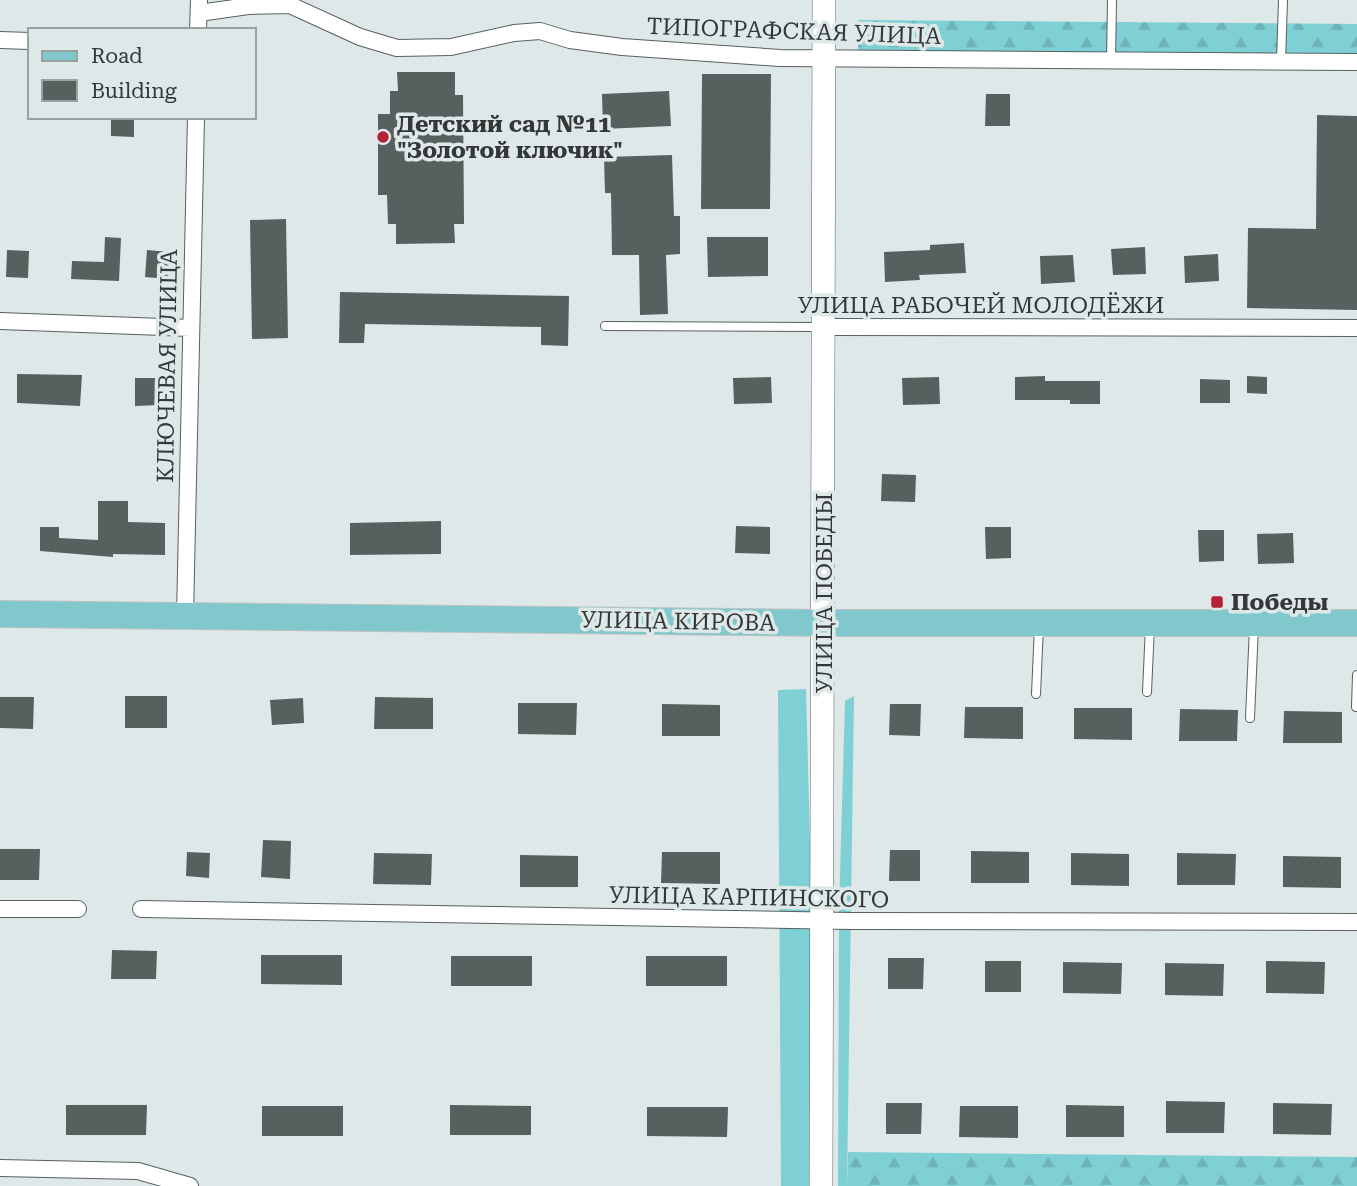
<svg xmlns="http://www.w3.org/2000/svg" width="1357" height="1186" font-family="'Roboto Serif',serif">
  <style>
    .grass { fill: #7ed0d4 }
    .forest { fill: url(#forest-firs) }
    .building { fill: #575f5f }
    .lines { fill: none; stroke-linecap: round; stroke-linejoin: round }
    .lane-casing { stroke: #575f5f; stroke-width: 10 }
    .street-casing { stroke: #575f5f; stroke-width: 18 }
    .secondary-casing { stroke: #575f5f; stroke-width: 24 }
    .primary-casing { stroke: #c2c3c3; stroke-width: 28 }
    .lane { stroke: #fff; stroke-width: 8 }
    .street { stroke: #fff; stroke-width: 16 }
    .secondary { stroke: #fff; stroke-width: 23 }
    .primary { stroke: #80c8cc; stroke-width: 26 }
    .poi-dot { fill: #b42237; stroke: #dfe8e8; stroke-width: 2.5 }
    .labels { text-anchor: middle; stroke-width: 7; stroke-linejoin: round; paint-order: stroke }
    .street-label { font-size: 23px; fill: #333737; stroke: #dfe8e8 }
    .poi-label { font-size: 23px; font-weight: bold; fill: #333737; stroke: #dfe8e8; text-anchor: start }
  </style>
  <defs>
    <pattern id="forest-firs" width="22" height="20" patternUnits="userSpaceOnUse" patternTransform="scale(1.75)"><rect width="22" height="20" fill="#7ed0d4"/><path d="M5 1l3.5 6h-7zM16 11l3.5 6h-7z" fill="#6db3b7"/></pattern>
  </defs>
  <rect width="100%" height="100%" fill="#dfe8e8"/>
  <!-- grass -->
  <path class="grass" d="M806 689 811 883V1186H781L778 690Z
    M854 696 847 1186H838L839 910 845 701Z"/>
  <!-- forest -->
  <path class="forest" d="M858 20 1357 24V62L858 59Z
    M848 1152 1357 1157V1186H847Z"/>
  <!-- building -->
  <path class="building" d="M397 72H455V95H463L464 224H454L455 243 396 244V224H388L387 195H378V114H390V91H398Z
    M702 74H771L770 209H701Z
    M669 91 671 126 603 129 602 94Z
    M986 94H1010V126H985Z
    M1317 115 1357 116V310L1247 308 1248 228 1316 229Z
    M111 117H134V137L111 136Z
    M672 155 674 216H680V254L666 255 668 314 640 315 639 255H612L611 193H605L604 157Z
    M286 219 288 338 252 339 250 220Z
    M105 237 121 238 119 281 71 279 72 261 104 262Z
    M707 237H768V276L708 277Z
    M964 243 966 273 919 275 920 280 885 282 884 252 930 250V245Z
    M1145 247 1146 274 1113 275 1111 249Z
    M7 250 29 251 28 278 6 277Z
    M147 250 170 252 168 279 145 277Z
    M1218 254 1219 281 1185 283 1184 256Z
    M1073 255 1075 282 1041 284 1040 256Z
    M340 292 569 296 568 346 541 345V327L365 324 364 343H339Z
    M17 374 82 375 80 406 17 403Z
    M1045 376V381H1100V404H1070V400H1015V377Z
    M1247 376 1267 377V394L1247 393Z
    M771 377 772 403 734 404 733 378Z
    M939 377 940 404 903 405 902 378Z
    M135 378H159L160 405 135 406Z
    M1200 379 1230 380V403H1200Z
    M882 474 916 475 915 502 881 501Z
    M98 501H128V522L165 523V555L113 554V557L40 551V527H59V538L98 540Z
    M441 521V554L350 555V523Z
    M736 526 770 527V554L735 553Z
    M985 527H1011V558L986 559Z
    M1198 530H1224V561L1199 562Z
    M1293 533 1294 563 1258 564 1257 534Z
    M125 696H167V728H125Z
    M0 697H34L33 729 0 728Z
    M375 697 433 698V729H374Z
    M303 698 304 723 272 725 270 700Z
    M518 703H577L576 735 518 734Z
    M662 704 720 705V736H662Z
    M890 704H921L920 736 889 735Z
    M965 707H1023V739L964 738Z
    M1074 708H1132V740L1074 739Z
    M1180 709 1238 710 1237 741H1179Z
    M1284 711 1342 712V743H1283Z
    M263 840 291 841 290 879 261 877Z
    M0 849H40L39 880H0Z
    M890 850H920V881H889Z
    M971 851 1029 852V883H971Z
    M187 852 210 853 209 878 186 876Z
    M662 852H720V884L661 883Z
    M374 853 432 854 431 885 373 884Z
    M1071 853 1129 854V886L1071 885Z
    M1177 853 1236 854 1235 885H1177Z
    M520 855 578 856V887H520Z
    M1283 856 1341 857V888L1283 887Z
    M112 950 157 951 156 979H111Z
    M261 955H342V985L261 984Z
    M451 956H532V986H451Z
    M646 956H727V986H646Z
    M888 958H924L923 989H888Z
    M985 961H1021V992H985Z
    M1266 961 1325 962 1324 994 1266 993Z
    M1063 962 1122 963 1121 994 1063 993Z
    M1165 963 1224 964 1223 996 1165 995Z
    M1166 1101 1225 1102 1224 1133H1166Z
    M886 1103H922L921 1134H886Z
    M1273 1103 1332 1104 1331 1135 1273 1134Z
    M66 1105H147L146 1135H66Z
    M450 1105 531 1106V1135H450Z
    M1066 1105 1124 1106V1137H1066Z
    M262 1106H343V1136H262Z
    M960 1106H1018V1138L959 1137Z
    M647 1107H728L727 1137 647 1136Z"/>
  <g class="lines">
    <!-- lane casing -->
    <g class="lane-casing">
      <path id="lane" d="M1111 60 1112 0
        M1281 62 1283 0
        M605 326 820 327
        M1147 692 1150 626
        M1036 694 1039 626
        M1356 707 1357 675
        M1250 718 1254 626"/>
    </g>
    <!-- street casing -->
    <g class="street-casing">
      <path id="street" d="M199 13 248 6 290 5 360 37 397 48 451 47 514 33 540 31 570 40 622 47 780 58 1357 62
        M198 30 199 0
        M0 40 30 41
        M0 321 190 328
        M823 327 1357 328
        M185 616 196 117
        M0 909H78
        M141 909 851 921 1357 922
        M0 1168 138 1171 190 1186"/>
    </g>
    <!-- secondary casing -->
    <g class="secondary-casing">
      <path id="secondary" d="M821 1186 824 0"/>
    </g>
    <!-- primary casing -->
    <g class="primary-casing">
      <path id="primary" d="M0 614 823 623H1357"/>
    </g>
    <!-- lane -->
    <use href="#lane" class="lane"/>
    <!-- street -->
    <use href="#street" class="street"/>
    <!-- secondary -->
    <use href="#secondary" class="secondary"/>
    <!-- primary -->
    <use href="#primary" class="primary"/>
  </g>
  <!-- markers -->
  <g class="poi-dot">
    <circle cx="383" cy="137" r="7"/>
    <rect x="1210" y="595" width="14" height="14" rx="3.5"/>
  </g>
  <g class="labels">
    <!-- street labels -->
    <g class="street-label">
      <text transform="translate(794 31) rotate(2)" y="8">ТИПОГРАФСКАЯ УЛИЦА</text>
      <text x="981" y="313">УЛИЦА РАБОЧЕЙ МОЛОДЁЖИ</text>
      <text transform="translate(167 366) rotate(-89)" y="8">КЛЮЧЕВАЯ УЛИЦА</text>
      <text transform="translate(824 593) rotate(-90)" y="8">УЛИЦА ПОБЕДЫ</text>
      <text transform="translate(678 621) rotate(1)" y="8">УЛИЦА КИРОВА</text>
      <text transform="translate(749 897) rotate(1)" y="8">УЛИЦА КАРПИНСКОГО</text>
    </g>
    <!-- poi labels -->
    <g class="poi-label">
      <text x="397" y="132">Детский сад №11<tspan x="397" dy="26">"Золотой ключик"</tspan></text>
      <text x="1231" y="610">Победы</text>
    </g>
  </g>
  <!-- legend -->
  <rect x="28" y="28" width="228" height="91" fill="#dfe8e8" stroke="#9aa1a1" stroke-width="2"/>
  <rect x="42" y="51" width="35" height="10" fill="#80c8cc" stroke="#9aa1a1" stroke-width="2"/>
  <text x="91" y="63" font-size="21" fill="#333737">Road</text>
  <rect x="42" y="80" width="35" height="21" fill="#575f5f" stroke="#9aa1a1" stroke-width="2"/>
  <text x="91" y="98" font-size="21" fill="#333737">Building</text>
</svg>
